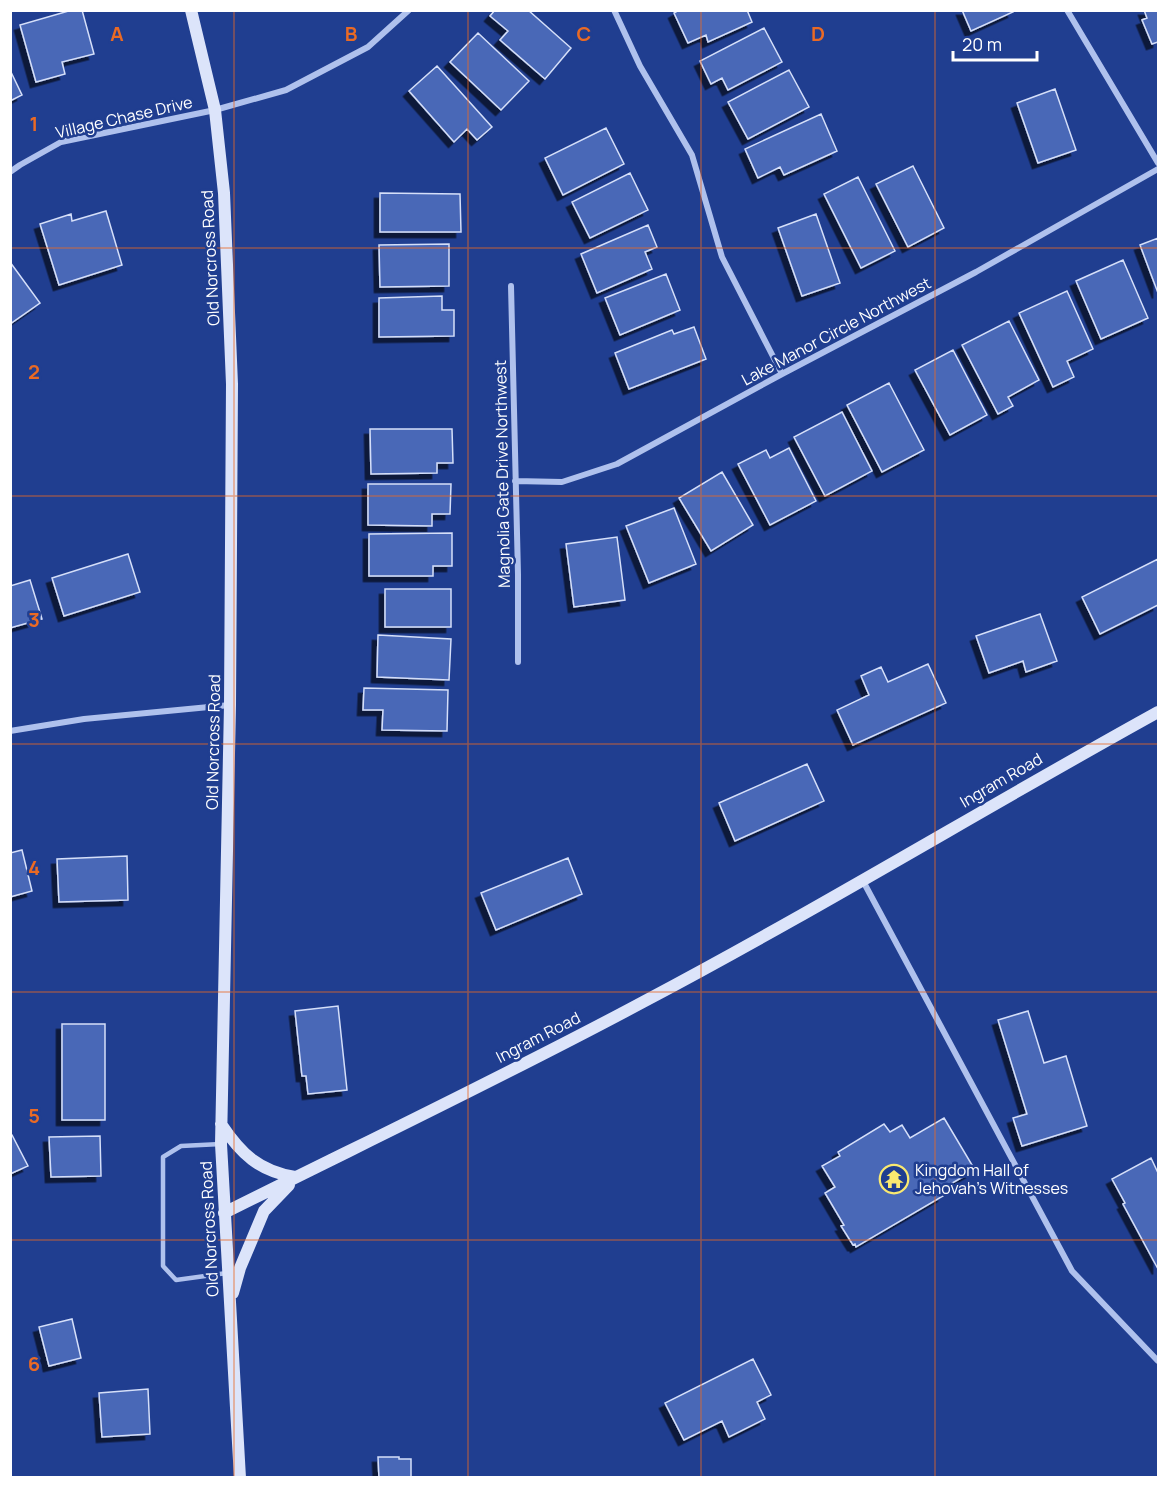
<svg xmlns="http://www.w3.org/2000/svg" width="1169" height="1488" font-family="Manrope,sans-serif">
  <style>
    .building { fill: #4867b7; stroke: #d5dff9; stroke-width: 1.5; filter: url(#shadow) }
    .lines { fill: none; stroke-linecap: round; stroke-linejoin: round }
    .lane { stroke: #afc1ed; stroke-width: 4.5 }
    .street { stroke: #afc1ed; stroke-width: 6 }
    .secondary { stroke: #dce4fa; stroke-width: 12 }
    .grid { fill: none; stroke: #ea6a24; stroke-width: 1.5; stroke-opacity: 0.55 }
    .labels { text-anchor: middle; stroke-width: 5; stroke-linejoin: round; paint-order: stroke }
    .street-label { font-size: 16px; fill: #fff; stroke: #203e90 }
    .poi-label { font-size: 16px; fill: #fff; stroke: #203e90; text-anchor: start }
    .grid-label { font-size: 20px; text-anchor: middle; font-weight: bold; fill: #ea6a24; stroke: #203e90; stroke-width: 5; stroke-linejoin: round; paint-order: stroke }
  </style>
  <defs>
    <filter id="shadow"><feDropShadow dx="-5.5" dy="5.5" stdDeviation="0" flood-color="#0009"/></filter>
  </defs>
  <rect width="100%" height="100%" fill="#203e90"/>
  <!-- building -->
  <path class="building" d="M72 10H82L94 54 62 62 65 74 36 82 20 25Z
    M495 10H528L571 48 545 79 500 40 508 31 490 16Z
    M679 10H747L752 22 708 42 706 35 688 43 674 13Z
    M962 10H1012L1013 12 971 31Z
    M1144 10H1158V42L1152 44 1142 20 1147 18Z
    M764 28 782 62 728 90 722 78 711 84 700 61Z
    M478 33 529 81 501 110 450 62Z
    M437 66 492 127 477 140 467 129 454 142 409 91Z
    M10 70 22 95 10 101Z
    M789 70 809 107 748 139 728 102Z
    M1055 89 1076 150 1038 163 1017 103Z
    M821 114 837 151 784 175 780 167 758 178 745 149Z
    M606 128 624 164 563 195 545 158Z
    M913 166 944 228 908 247 876 184Z
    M630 173 648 210 590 238 572 202Z
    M858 177 895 251 861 268 824 194Z
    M380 193 460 194 461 232H380Z
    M106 211 122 265 59 285 40 224 71 214 72 221Z
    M816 214 840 283 802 296 778 228Z
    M648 225 657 247 645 252 652 269 597 293 581 254Z
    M1158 238V293L1140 245Z
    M449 244V286L380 287 379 245Z
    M1123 260 1148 318 1101 339 1076 281Z
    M10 262 40 303 10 324Z
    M666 274 680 310 620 335 605 298Z
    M1067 291 1093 349 1067 361 1074 377 1053 387 1019 313Z
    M442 296V310H454V336L379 337V298Z
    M1009 321 1039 380 1008 397 1013 406 998 414 962 345Z
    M694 327 706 359 629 389 615 353 672 330 674 334Z
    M953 350 987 415 950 435 915 370Z
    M889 383 924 450 882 472 847 405Z
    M842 412 872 471 825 496 794 437Z
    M370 429H452L453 463H437V473L371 474Z
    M789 448 816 501 770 525 738 464 766 450 770 458Z
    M722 472 753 525 711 551 679 498Z
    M368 484H451L450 514H432V526L368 525Z
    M674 508 696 564 649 583 626 526Z
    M452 533V566H433V576H369V534Z
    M617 537 625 600 574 607 566 544Z
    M128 554 140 592 64 616 52 578Z
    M1158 559V605L1100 634 1082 597Z
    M30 580 42 619 10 628V586Z
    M385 589H451V627H385Z
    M1040 614 1057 661 1026 672 1023 661 989 673 976 636Z
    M378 635 451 639 449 680 377 677Z
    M928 664 946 703 853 745 837 710 869 695 861 676 881 667 888 682Z
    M364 688 448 690 447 731 382 730 383 710H363Z
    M807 764 824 801 735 841 719 803Z
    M22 850 32 891 10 897V853Z
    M127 856 128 900 59 902 57 859Z
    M568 858 582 894 496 930 481 893Z
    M338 1006 347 1090 308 1094 306 1076H302L295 1011Z
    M1028 1011 1044 1063 1066 1056 1087 1126 1022 1146 1013 1118 1027 1114 998 1020Z
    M62 1024H105V1120H62Z
    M944 1118 975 1170 940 1190 943 1196 856 1247 855 1244 853 1245 841 1226 844 1225 825 1193 835 1187 822 1166 840 1156 838 1152 884 1124 890 1132 902 1125 910 1138Z
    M10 1135H12L28 1166 10 1174Z
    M100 1136 101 1176 51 1177 49 1137Z
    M1151 1158 1158 1173V1269L1123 1204 1125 1203 1112 1179Z
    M72 1319 81 1358 49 1366 39 1327Z
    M753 1359 771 1395 757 1402 765 1419 729 1437 722 1421 684 1440 665 1403Z
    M148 1389 150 1434 102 1437 99 1393Z
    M378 1457H399V1459H411V1478H379Z"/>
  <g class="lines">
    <!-- lane -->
    <path class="lane" d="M221 1144 181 1146 163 1157V1266L176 1280 227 1273"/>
    <!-- street -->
    <path class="street" d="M614 10 640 66 692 155 722 257 782 374
      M1067 10 1158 163
      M10 172 20 165 61 142 215 110 286 90 368 47 409 10
      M511 286 518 574V662
      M515 481 562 482 617 464 782 374 976 272 1158 169
      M10 731 84 719 230 705
      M863 881 1072 1271 1158 1361"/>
    <!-- secondary -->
    <path class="secondary" d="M191 10 215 110 224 193 232 384 230 705 221 1144 240 1478
      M221 1124C241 1154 259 1171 295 1177
      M224 1213C364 1143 505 1076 643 1002 817 910 986 807 1158 712
      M233 1293 240 1268 264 1211 289 1185"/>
  </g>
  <!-- grid -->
  <path class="grid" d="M234 10V1478M468 10V1478M701 10V1478M935 10V1478M10 248H1158M10 496H1158M10 744H1158M10 992H1158M10 1240H1158"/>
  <!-- icons -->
  <defs>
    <g id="temple-ring" transform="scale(1.5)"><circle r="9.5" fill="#203e90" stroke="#fae970" stroke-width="1.5"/><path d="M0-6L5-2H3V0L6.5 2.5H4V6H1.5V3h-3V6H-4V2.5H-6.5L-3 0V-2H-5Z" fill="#fae970"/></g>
  </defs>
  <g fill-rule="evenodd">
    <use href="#temple-ring" x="894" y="1179"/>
  </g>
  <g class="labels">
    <!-- street labels -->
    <g class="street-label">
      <text transform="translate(124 117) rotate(-13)" y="6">Village Chase Drive</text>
      <text transform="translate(210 258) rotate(-93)" y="6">Old Norcross Road</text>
      <text transform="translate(836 331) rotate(-28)" y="6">Lake Manor Circle Northwest</text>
      <text transform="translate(502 474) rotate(-91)" y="6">Magnolia Gate Drive Northwest</text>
      <text transform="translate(213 742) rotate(-89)" y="6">Old Norcross Road</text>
      <text transform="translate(1001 780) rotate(-30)" y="6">Ingram Road</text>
      <text transform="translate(538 1037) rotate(-27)" y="6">Ingram Road</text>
      <text transform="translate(209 1229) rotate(-93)" y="6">Old Norcross Road</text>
    </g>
    <!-- poi labels -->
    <g class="poi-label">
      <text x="915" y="1176">Kingdom Hall of<tspan x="915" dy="18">Jehovah’s Witnesses</tspan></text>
    </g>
  </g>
  <g class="grid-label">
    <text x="117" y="41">A</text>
    <text x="351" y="41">B</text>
    <text x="584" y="41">C</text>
    <text x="818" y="41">D</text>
    <text x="34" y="131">1</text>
    <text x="34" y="379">2</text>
    <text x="34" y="627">3</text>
    <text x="34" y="875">4</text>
    <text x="34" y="1123">5</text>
    <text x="34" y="1371">6</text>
  </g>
  <!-- border -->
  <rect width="1169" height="1488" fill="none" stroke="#ffffff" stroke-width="24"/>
  <!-- scale -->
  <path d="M953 51v9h84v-9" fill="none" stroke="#ffffff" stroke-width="3"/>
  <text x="962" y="51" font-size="18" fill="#ffffff" stroke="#203e90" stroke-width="4.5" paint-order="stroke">20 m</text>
</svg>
